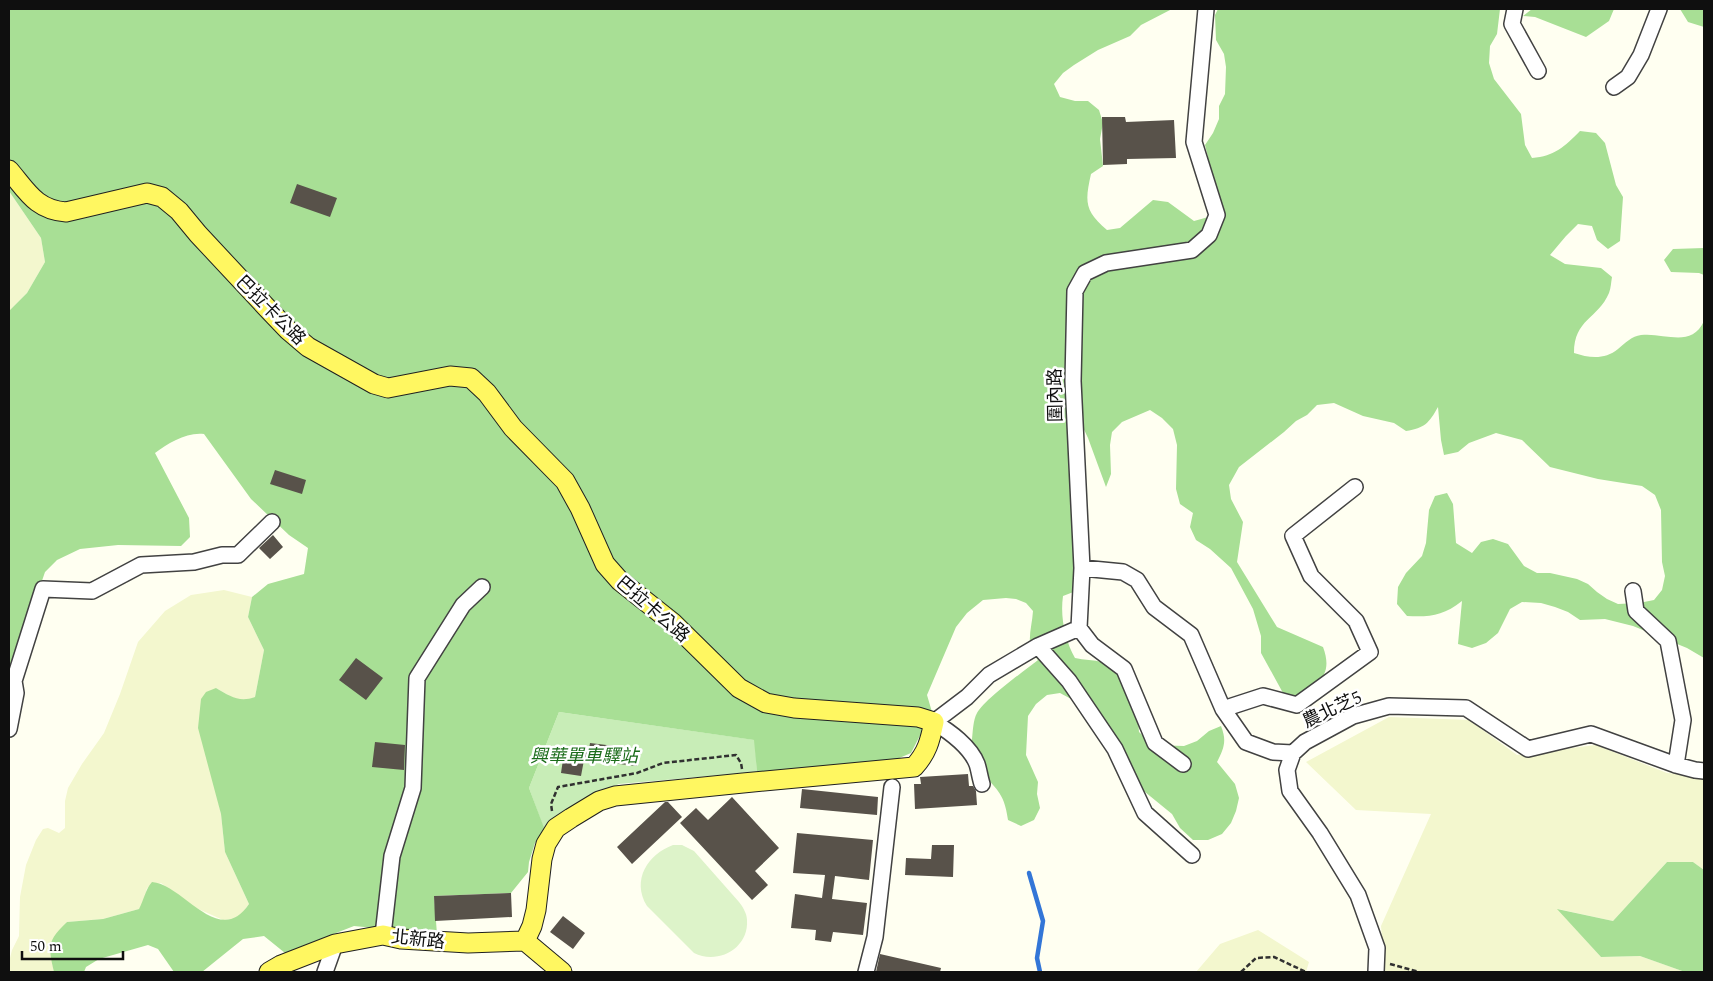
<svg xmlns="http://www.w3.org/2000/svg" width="1713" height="981" font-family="Spectral,'Noto Sans TC',serif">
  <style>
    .farmland { fill: #f3f7ce }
    .green { fill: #c8edb7 }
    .forest { fill: #a8df95 }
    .pitch { fill: #ddf3c9 }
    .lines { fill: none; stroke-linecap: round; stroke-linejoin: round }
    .stream { stroke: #3376d7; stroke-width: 4.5 }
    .building { fill: #58524a }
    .minor-casing { stroke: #424242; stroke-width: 18 }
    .major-casing { stroke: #202020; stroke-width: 21 }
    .path { stroke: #313131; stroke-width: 2.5; stroke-dasharray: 5 2.5; stroke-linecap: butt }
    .minor { stroke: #fff; stroke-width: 15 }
    .major { stroke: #fff761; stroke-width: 19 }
    .labels { text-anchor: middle; stroke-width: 5; stroke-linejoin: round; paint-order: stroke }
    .street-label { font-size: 18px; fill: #0f0f0f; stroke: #fff }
    .park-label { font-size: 18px; font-style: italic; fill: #1b6c1a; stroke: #fff }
  </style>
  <rect width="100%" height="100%" fill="#fffff1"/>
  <!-- farmland -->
  <path class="farmland" d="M9 191 41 238 45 262 27 293 9 311Z
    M224 590 252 597 248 617 264 650 255 697 247 700 235 699 216 688 215 786 221 814 225 852 249 904 242 914 233 919 223 920 194 907 161 883 147 888 144 901 139 909 103 919 67 922 49 945 54 972H11L9 969V962L12 950 19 936 20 897 26 865 36 840 43 829 48 828 59 833 65 828V801L68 788 82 764 104 733 120 694 138 642 165 611 191 595Z
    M1389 717 1469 720 1517 755 1596 745 1667 773 1704 776V870L1693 862H1667L1613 921 1558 909 1601 957 1640 956 1685 972H1385L1381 926 1431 814 1356 810 1306 762Z
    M1258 930 1309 962 1306 972H1196L1220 944Z"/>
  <!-- green -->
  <path class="green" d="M559 712 755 740 757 772 619 784 585 799 544 829 529 788Z"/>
  <!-- forest -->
  <path class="forest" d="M9 9H1172L1141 25 1130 36 1098 50 1074 65 1063 73 1054 84 1060 97 1075 101H1088L1099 110 1103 123 1100 139 1103 166 1091 174C1085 201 1084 211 1107 230L1120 228 1153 200 1168 202 1194 221 1212 216 1208 157 1205 145 1213 133 1219 119V106L1225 94 1226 67 1224 54 1216 40 1215 15 1218 9H1500L1497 34 1490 46 1489 63 1494 79 1521 114 1525 145 1532 158C1555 156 1564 147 1580 131L1596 133 1605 143 1616 185 1623 197 1620 241 1608 249 1597 240 1592 226 1578 224 1566 236 1550 255 1565 264 1601 268 1612 277C1611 282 1611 288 1609 293 1598 319 1574 319 1574 353 1589 358 1605 360 1618 349 1625 343 1632 336 1641 335 1664 332 1691 349 1704 321V658L1687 648 1633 626 1605 619 1580 620 1568 612 1555 607 1541 603 1522 602 1510 609 1498 633 1486 643 1472 648 1458 644 1462 601C1443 616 1430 617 1407 616L1397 604 1398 587 1406 573 1422 556 1426 543 1429 510 1435 496 1447 493 1453 504 1456 543 1472 553 1481 542 1493 539 1508 544 1524 566 1537 573H1550L1577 579 1588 584 1597 592 1607 599 1618 604 1639 603 1654 600 1662 590 1665 576 1662 562 1661 510 1655 495 1642 486 1598 479 1550 467 1522 440 1496 433 1469 443 1458 452 1444 455 1441 440 1438 407C1429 423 1425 428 1406 431L1394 423 1363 416 1334 403 1317 405 1307 415 1296 421 1284 432 1239 467 1229 485 1231 499 1243 522 1237 562 1277 627 1323 647C1334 676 1317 685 1296 699L1283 693 1261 653V636L1253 609 1231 568 1210 549 1196 540 1190 527 1193 513 1180 504 1176 489 1177 445 1173 429 1162 418 1150 410 1122 422 1112 432 1110 445 1111 474 1106 487 1088 438 1079 419 1066 417 1070 430 1086 573 1089 586 1063 596C1060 617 1065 640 1075 658 1084 660 1094 660 1102 662 1121 668 1133 691 1138 708 1140 716 1138 725 1139 732L1153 745 1184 746 1197 741 1209 731 1221 726C1227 741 1224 748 1217 762L1235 784 1239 798 1236 811 1231 823 1222 834 1208 840H1193L1180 828 1172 814 1134 783 1073 700 1060 693 1047 695 1036 704 1028 716 1026 755 1038 782 1037 794 1040 808 1034 820 1021 826 1008 820C1004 790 995 790 979 768 972 758 971 752 972 739 973 731 973 720 977 713 986 698 1023 672 1038 660 1024 646 1032 629 1033 611L1026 603 1016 599 1006 598 983 600 967 613 956 627 927 695 932 712 911 753 890 762 757 772 754 740 559 712 529 788 546 833 535 843 529 862 528 872 511 893 434 896 437 934 354 926 285 953 264 936 243 939 202 972H174L158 949 148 945 99 959 86 967 84 972H54C48 946 47 941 67 922L103 919 139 909C144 900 145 890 152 882 183 884 219 949 249 904L225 852 221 814 198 728 201 699 206 692 216 688C230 696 239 703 255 697L264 650 248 617 252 597 268 584 304 574 308 548 289 535 251 499 204 434C186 432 169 443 155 453L189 518 190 537 181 546 118 545 80 549 57 560 45 572 9 677V311L27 293 45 262 41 238 9 191Z
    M1532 9H1614L1609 21 1586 37 1535 17 1523 16Z
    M1680 9H1704V27L1688 22Z
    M1704 248V275L1699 273 1671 272 1664 260 1673 249Z
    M1667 862H1693L1704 870V972H1685L1640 956 1601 957 1557 909 1613 921Z"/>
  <!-- pitch -->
  <path class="pitch" d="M673 845H682L694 851 739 902C743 907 747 914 747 920 749 949 717 965 694 953L647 906C631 880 648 854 673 845Z"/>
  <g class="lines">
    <!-- stream -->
    <path class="stream" d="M1029 873 1043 921 1037 958 1040 972"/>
  </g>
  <!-- building -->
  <path class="building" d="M1102 117H1125L1126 122 1174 120 1176 158 1127 159V164L1103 165Z
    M297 184 337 198 330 217 290 203Z
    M275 470 306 480 302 494 270 484Z
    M273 535 283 547 270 559 259 548Z
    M356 658 383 678 366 700 339 680Z
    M375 742 405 745 404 770 372 767Z
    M590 743 639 749 637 766 584 760 581 776 561 773 565 746 589 749Z
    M968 774 969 786H973L976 791 977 805 915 809 914 784H921L920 777Z
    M802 789 878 797 877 815 800 808Z
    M732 797 779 848 755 871 768 885 752 900 680 823 696 808 708 820Z
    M665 802H668L682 817 632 864 617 847Z
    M797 833 873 840 869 880 835 876 832 899 867 903 863 935 833 932 831 942 815 940 816 930 791 928 795 894 822 898 825 875 793 873Z
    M932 845H954L953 877 905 875 906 858 931 859Z
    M511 893 512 917 435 921 434 896Z
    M563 916 585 933 573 949 550 932Z
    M880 954 941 968 940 972H876Z"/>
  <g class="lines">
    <!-- minor casing -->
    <g class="minor-casing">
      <path id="minor" d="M1515 9 1512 24 1538 71
        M1614 87 1628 77 1641 55 1659 9
        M1082 568 1123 572 1137 580 1154 607 1191 635 1223 709 1246 742 1273 752 1293 753
        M1633 591 1636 611 1668 641 1683 720 1676 765
        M1079 628 1092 645 1124 669 1155 743 1183 764
        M1038 646 1069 681 1115 749 1145 813 1192 855
        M1223 709 1263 696 1297 705 1370 652 1356 621 1311 576 1293 536 1355 487
        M9 729 16 693 14 681 43 589 92 591 141 565 194 562 222 555H238L272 522
        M982 784C980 778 979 770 977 764 970 746 950 732 934 722L967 697 989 675 1038 646 1079 628 1082 568 1073 381 1075 291 1085 273 1106 263 1192 250 1209 235 1217 215 1194 142 1206 9
        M383 935 392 856 413 788 417 678 463 605 482 587
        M325 972 335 944
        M866 972 875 937 892 787
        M1376 972 1377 948 1358 895 1320 833 1290 791 1287 770 1293 753 1305 742 1353 716 1389 706 1466 708 1528 749 1591 734 1676 765 1695 770 1704 771"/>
    </g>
    <!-- major casing -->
    <g class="major-casing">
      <path id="major" d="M9 170C27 191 36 210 66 212L147 193 162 197 179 211 198 234 268 309 288 330 308 347 374 384 388 388 450 376 471 378 487 393 513 428 565 481 580 508 605 564 620 581 673 623 739 688 766 703 794 708 918 717 934 722C930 741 927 753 914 767L743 783 615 796 599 801 571 818 556 828 546 844 542 859 536 910 532 926 525 941
        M269 972 281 965 335 944 383 935 401 939 468 943 525 941 562 972"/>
    </g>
    <!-- path -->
    <path class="path" d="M552 811 551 804 558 787 637 773 663 763 736 755 741 763 742 769
      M1390 964 1419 972
      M1241 972 1256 958 1274 957 1306 972"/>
    <!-- minor -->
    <use href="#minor" class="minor"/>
    <!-- major -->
    <use href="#major" class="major"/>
  </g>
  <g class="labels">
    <!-- street labels -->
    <g class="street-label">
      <text transform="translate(271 310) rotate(45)" y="6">巴拉卡公路</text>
      <text transform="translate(1055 395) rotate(-91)" y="6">圍內路</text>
      <text transform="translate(653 609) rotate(41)" y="6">巴拉卡公路</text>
      <text transform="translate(1332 709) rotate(-25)" y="6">農北芝5</text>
      <text transform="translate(418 939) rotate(6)" y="6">北新路</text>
    </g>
    <!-- park labels -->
    <g class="park-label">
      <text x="584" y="762">興華單車驛站</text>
    </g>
  </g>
  <!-- border -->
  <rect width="1713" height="981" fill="none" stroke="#0f0f0f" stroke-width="20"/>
  <!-- scale -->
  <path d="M22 951v8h101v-8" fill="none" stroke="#0f0f0f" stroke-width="2.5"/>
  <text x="30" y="951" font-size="15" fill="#0f0f0f" stroke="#ffffff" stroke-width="4" paint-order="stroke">50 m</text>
</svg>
